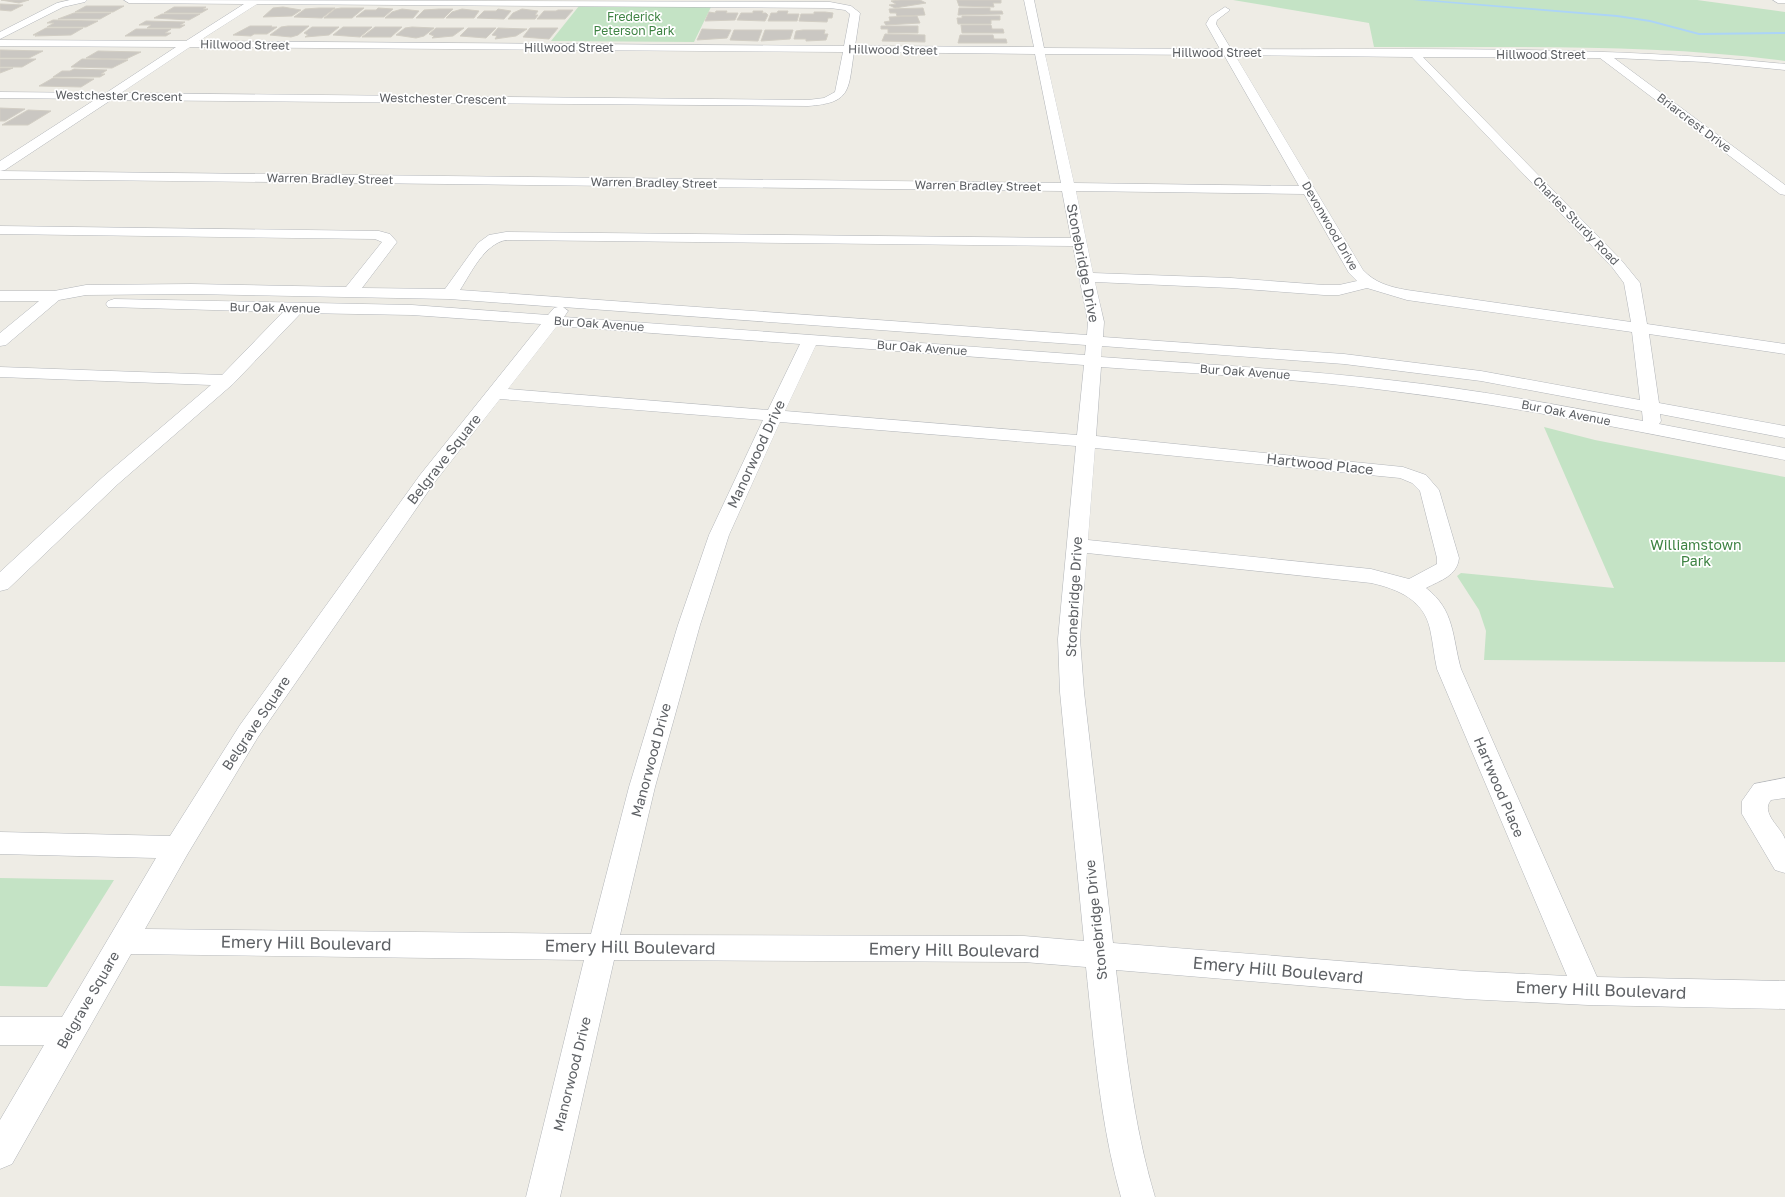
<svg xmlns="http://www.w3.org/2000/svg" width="1785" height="1197" font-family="'Golos Text',sans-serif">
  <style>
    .green { fill: #c4e3c5 }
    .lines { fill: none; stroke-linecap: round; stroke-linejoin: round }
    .stream { fill: #acd4f7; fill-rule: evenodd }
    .building { fill: #cac7c2; stroke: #d2cec4 }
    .minor-casing { stroke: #b2b5b9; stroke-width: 1 }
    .minor { fill: #fff; fill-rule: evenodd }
    .labels { text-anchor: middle; stroke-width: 3.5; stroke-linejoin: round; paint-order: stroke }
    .far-park-label { font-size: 12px; fill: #3e8343; stroke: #fff }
    .far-street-label { font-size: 12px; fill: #5d6064; stroke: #fff }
    .street-label { font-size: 14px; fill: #5d6064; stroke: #fff }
    .park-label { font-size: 14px; fill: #3e8343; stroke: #fff }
    .near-street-label { font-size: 17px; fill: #5d6064; stroke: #fff }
  </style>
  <rect width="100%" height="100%" fill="#eeece5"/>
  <!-- green -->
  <path class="green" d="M1233 0H1697L1785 12V61C1648 43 1511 48 1374 47L1369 23Z
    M579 6 711 7 694 42 551 41Z
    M1544 427 1595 440 1785 477V662L1484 660 1486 631 1479 610 1457 576 1461 573 1614 588Z
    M0 878 114 880 47 987 0 986Z"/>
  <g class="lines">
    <!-- stream -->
    <path class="stream" d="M1413 0H1431L1617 15 1650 20 1699 33 1785 32V34L1699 35 1650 22 1617 17Z"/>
  </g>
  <!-- building -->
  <path class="building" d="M1 0H29L19 3Z
    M900 0H920L926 3 895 8 889 5 896 4 891 1Z
    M957 0H1001V3H993L994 7 959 6Z
    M0 4H1L23 5 11 11 0 10Z
    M86 6H124L113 12H75Z
    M174 7H206L203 9H208L201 13H164Z
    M283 7 301 10 292 16 263 17 273 8Z
    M319 8H335L322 18 294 17 305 9Z
    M341 8H364L352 18H324L335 9Z
    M378 8 393 9 384 17H356L365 10H376Z
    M923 8 925 15 897 16 896 13H890L889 9Z
    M959 8H990V11H1002L1003 14 958 15Z
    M402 9 419 11 413 18H385L392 12Z
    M439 9H453L444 18H416L424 10Z
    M462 9 479 11 474 18H446L452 12Z
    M498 9 511 11 504 19 477 18 484 11H496Z
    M522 9 538 11 535 15H538L535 19H508L513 13Z
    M558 10H573L565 19H537L544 11H556Z
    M716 11H727L726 13H738L735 20 705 21 709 12 715 13Z
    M753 11H763L762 13H766L768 15 765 21 737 20 741 13H753Z
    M778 11H788L787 14H799L797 21H768L771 13H777Z
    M814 12H825L833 13 832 18H828L827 22 799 21 801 14H814Z
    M74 13H111L100 19H58Z
    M162 14H200L189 20 154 18Z
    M917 16 920 23 886 25 884 22 890 21 889 17Z
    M962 16H1000V20H991V24H958L957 18H962Z
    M53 20H54L98 21 86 27H47L54 23H47Z
    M146 21 185 22 180 25H185L180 28H147L151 25H139Z
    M961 25H991L992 29H1003L1004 33H962Z
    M250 26H272L271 27H277L267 34H254L251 36 233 35Z
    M288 26H309L298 35 291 37 270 35 281 27Z
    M881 26H918V33H888V29H881Z
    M312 27H339L329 35 305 37 308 35 304 33Z
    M343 27H372L360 37 333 35Z
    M375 27H402L391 37H362Z
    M412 27 434 28 424 36 416 38 396 35 405 28Z
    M46 28H83L71 35 35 36 38 35H33Z
    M436 28H464L453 36 432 38 434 36 429 34Z
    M468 28H496L486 38 460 36Z
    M498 28 527 29 516 36 495 39 497 36 492 35Z
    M530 28H558L549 39 523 37Z
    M136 29H171L165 33H171L166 36H125Z
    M702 29 731 30 727 38 697 40Z
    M734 30H762L758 41 730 40Z
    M765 30H793L790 39 761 41Z
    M803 30H825L824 34H828L826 40 806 41V39H794L796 31Z
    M885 34 925 35V42L882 41Z
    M960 35H993L994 39H1006L1007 43H958Z
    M0 50H1L43 51 29 58H0Z
    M98 51 141 52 126 59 86 58Z
    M0 59H36L22 67H0Z
    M82 59 128 60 112 68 71 67Z
    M0 68H13L0 73Z
    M74 69 107 70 101 74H105L100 77H53L62 71H70Z
    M53 78 94 79 81 87 39 86Z
    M0 108 25 109 5 121H0Z
    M28 110 51 111 28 125H2Z"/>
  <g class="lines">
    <!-- minor casing -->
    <g class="minor-casing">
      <path id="minor" d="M70 0H87L85 2 63 7 0 39V32L57 3Z
        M124 0 830 2 851 6 860 13 855 46 1034 47 1024 0H1034L1044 48 1220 49 1206 24 1210 17 1225 7 1230 10 1217 20 1216 24 1231 49C1416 50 1601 45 1785 64V70L1705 62 1614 58 1785 185V195L1780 194 1600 58 1423 57 1622 261 1640 283 1647 324 1785 344V354L1649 334 1659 403 1785 426V438L1660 414 1661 421 1659 424 1785 448V460C1654 435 1524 407 1392 391 1295 378 1198 374 1101 367L1096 436 1403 467 1426 475 1439 490 1459 558C1457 576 1441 580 1426 588 1455 610 1452 637 1461 669L1597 977 1785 981V1009L1588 1005 1466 999 1116 970C1125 1045 1133 1124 1155 1197H1121C1100 1123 1094 1044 1086 967L1024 962 614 960 560 1197H526L584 960 131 954 12 1164 0 1169V1120L44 1045H0V1017H62L156 858 0 854V832L170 836 240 725 420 475 541 324 412 315 301 313 233 384 118 484 8 589 0 591V572L104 476 211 385 0 377V367L222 375 283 312 108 307 106 304 108 301 114 299 412 305 548 315 554 308 558 307 449 299 191 294 86 295 59 300 6 345 0 346V333L39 301H0V291H54L86 285 191 284 346 287 382 242 375 239 0 234V226L379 231 390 234 397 242 362 288 445 289 478 243 489 235 506 232 1071 238 1062 191 0 179V171L1061 183 1035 54 854 52C848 90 852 103 808 106L111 100 5 170 0 171V161L96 99 0 98V92L106 93 176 47 0 46V40L186 41 244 4 129 3ZM257 4 830 8 845 10 850 14 844 46 199 41ZM190 47 843 52 835 92 824 98 808 100 121 93ZM1045 54 1224 55 1299 186 1074 183ZM1235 55 1412 57 1612 267 1624 283 1631 322 1407 290C1390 287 1375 283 1363 270ZM1076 191 1304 194 1349 273 1357 281 1339 285H1324L1231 278 1093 273ZM506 240 1073 246 1088 322 1087 335 460 290C471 273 484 244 506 240ZM1095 282 1231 288 1324 295H1339L1367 288 1407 300 1632 332 1640 400 1481 371 1344 354 1103 337 1104 322ZM563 307 1086 345 1085 355 564 317 568 311ZM557 326 800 344 768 410 508 389ZM816 345 1084 365 1077 435 785 411ZM1102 346 1344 364 1481 381 1642 411 1643 421C1559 405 1474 389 1389 380 1293 369 1197 364 1101 357ZM500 399 763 420 709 535 678 625 629 787 591 934 145 929 187 855 258 737 434 483ZM780 422 1076 446 1058 639 1060 692 1084 941 1024 936 620 935 655 787 700 625 729 535ZM1095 448 1400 478 1412 483 1420 491 1437 558V564L1409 579 1371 569 1088 540ZM1087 553 1371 583C1398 589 1424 600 1430 629 1433 642 1434 656 1437 669L1567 976 1466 971 1113 943 1084 692 1080 639Z
        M1773 0H1785V3H1778Z
        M1785 778V798L1771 800C1760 813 1781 827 1785 839 1785 848 1785 863 1785 873L1775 870 1742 814V801L1754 784Z"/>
    </g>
    <!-- minor -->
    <use href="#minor" class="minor"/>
  </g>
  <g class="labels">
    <!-- far-park labels -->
    <g class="far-park-label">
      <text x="634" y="21">Frederick<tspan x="634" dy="14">Peterson Park</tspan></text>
    </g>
    <!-- far-street labels -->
    <g class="far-street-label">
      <text transform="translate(245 45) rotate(1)" y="4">Hillwood Street</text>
      <text x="569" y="52">Hillwood Street</text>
      <text transform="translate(893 50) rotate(1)" y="4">Hillwood Street</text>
      <text x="1217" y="57">Hillwood Street</text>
      <text x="1541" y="59">Hillwood Street</text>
      <text transform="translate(119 96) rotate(1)" y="4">Westchester Crescent</text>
      <text transform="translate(443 99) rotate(1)" y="4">Westchester Crescent</text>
      <text transform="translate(1694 123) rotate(37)" y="4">Briarcrest Drive</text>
      <text transform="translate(330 179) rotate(1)" y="4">Warren Bradley Street</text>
      <text transform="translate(654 183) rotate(1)" y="4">Warren Bradley Street</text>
      <text transform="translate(978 186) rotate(1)" y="4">Warren Bradley Street</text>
      <text transform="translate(1576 221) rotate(46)" y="4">Charles Sturdy Road</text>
      <text transform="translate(1330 226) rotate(60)" y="4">Devonwood Drive</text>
      <text transform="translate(275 308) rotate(1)" y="4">Bur Oak Avenue</text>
      <text transform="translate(599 324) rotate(4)" y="4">Bur Oak Avenue</text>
      <text transform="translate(922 348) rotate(4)" y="4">Bur Oak Avenue</text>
      <text transform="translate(1245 372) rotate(4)" y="4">Bur Oak Avenue</text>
      <text transform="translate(1566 413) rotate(11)" y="4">Bur Oak Avenue</text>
    </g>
    <!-- street labels -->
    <g class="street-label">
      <text transform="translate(1083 263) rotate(79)" y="5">Stonebridge Drive</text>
      <text transform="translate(756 454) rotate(-65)" y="5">Manorwood Drive</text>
      <text transform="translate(444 459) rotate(-52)" y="5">Belgrave Square</text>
      <text transform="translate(1320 464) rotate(6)" y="5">Hartwood Place</text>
      <text transform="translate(1074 597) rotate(-87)" y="5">Stonebridge Drive</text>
      <text transform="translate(256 723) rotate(-56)" y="5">Belgrave Square</text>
      <text transform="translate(651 760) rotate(-75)" y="5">Manorwood Drive</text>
      <text transform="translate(1499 787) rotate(67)" y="5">Hartwood Place</text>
      <text transform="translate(1096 920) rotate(-96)" y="5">Stonebridge Drive</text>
      <text transform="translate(88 1000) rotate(-60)" y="5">Belgrave Square</text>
      <text transform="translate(572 1074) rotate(-76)" y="5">Manorwood Drive</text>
    </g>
    <!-- park labels -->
    <g class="park-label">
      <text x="1696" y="550">Williamstown<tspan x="1696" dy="16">Park</tspan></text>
    </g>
    <!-- near-street labels -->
    <g class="near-street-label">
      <text transform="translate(306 943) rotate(1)" y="6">Emery Hill Boulevard</text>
      <text transform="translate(630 947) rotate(1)" y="6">Emery Hill Boulevard</text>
      <text transform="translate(954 950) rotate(1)" y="6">Emery Hill Boulevard</text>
      <text transform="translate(1278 970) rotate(5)" y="6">Emery Hill Boulevard</text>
      <text transform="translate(1601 990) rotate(2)" y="6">Emery Hill Boulevard</text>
    </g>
  </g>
</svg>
